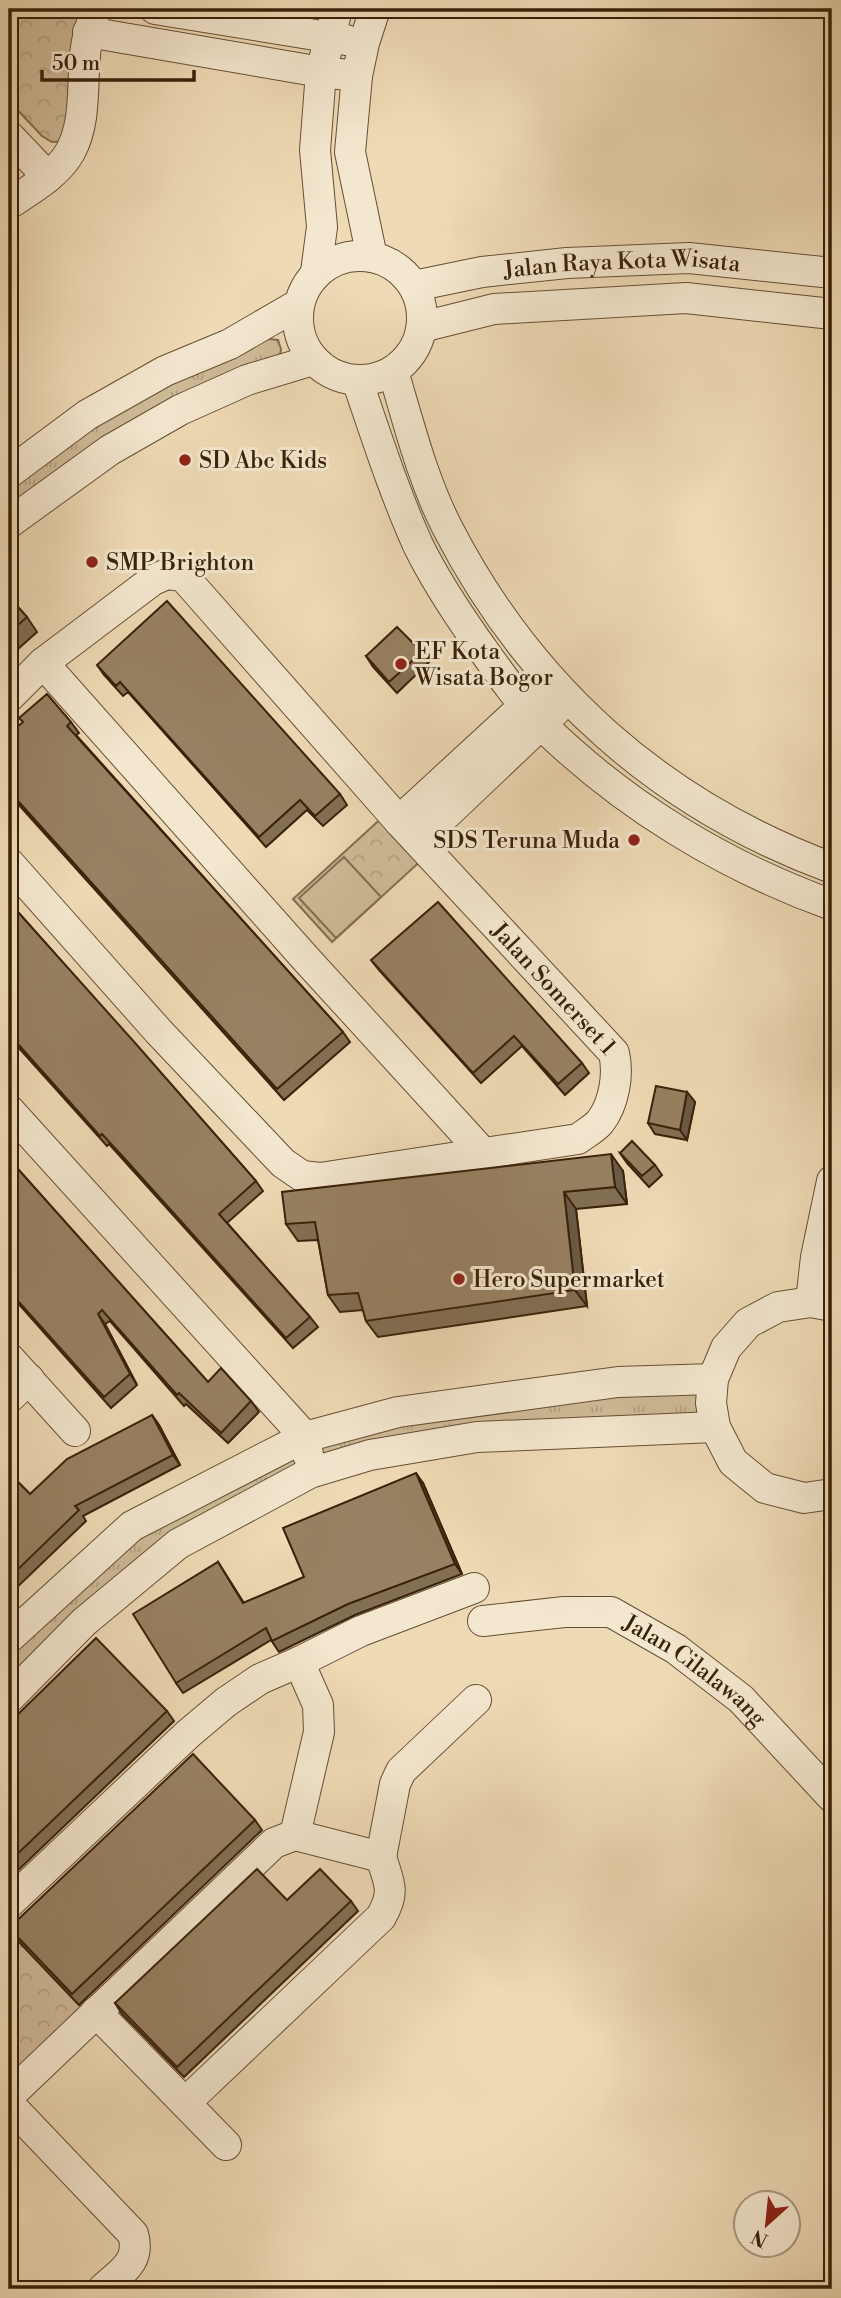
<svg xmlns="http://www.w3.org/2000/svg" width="841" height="2298" font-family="'Libre Bodoni',serif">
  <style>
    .grass { fill: url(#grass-tufts); stroke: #846e50; stroke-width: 2 }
    .forest { fill: url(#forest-crowns); stroke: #846e50; stroke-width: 2 }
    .pitch { fill: #cfbb98; stroke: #846e50; stroke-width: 2 }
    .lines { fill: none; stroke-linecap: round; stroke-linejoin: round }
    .minor-casing { stroke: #664f34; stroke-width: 32 }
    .minor { stroke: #f4e7cf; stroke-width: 30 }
    .wall { fill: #826f54; stroke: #392109; stroke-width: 2 }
    .shaded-wall { fill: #6a5a45; stroke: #392109; stroke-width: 2 }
    .building { fill: #978162; stroke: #392109; stroke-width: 2 }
    .poi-dot { fill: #8f2418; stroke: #f4e7cf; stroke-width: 2.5 }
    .labels { text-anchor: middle; stroke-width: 6; stroke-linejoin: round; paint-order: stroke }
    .street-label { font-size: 23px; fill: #392109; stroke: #f4e7cf }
    .poi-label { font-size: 23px; fill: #392109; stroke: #f4e7cf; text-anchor: start }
  </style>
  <defs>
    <pattern id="grass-tufts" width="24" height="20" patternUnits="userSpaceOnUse" patternTransform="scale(1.75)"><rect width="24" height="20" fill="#cfbb98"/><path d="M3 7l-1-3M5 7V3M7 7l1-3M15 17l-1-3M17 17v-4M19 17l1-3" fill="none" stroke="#b2a082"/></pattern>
    <pattern id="forest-crowns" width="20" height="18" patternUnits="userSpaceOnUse" patternTransform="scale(1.75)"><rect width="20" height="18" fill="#cfbb98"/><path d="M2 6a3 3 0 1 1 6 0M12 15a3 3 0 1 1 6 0" fill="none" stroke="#b2a082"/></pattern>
  </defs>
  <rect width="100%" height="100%" fill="#eedab5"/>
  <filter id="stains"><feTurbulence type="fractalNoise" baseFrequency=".00286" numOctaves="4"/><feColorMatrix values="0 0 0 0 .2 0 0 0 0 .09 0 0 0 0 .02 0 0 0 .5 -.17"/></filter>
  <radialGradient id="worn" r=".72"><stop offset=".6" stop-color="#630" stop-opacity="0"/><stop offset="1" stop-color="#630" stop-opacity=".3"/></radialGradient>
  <!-- grass -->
  <path class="grass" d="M269 339 278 340 281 349 280 355 9 506V485L94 423 174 380Z
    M713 1379 715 1427 370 1455 178 1544 9 1698V1638L132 1526 305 1437Z"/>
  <!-- forest -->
  <path class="forest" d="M9 9H98L67 141 52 142 42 136 9 101Z
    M386 814 425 857 332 942 293 899Z
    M9 1930 85 2010 9 2086Z"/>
  <!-- pitch -->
  <path class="pitch" d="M344 857 381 897 336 938 299 898Z"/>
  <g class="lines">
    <!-- minor casing -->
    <g class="minor-casing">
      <g id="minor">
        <path d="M155 9 346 40"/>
        <path d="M88 32 321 72 357 76"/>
        <path d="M9 136 48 177"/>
        <path d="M9 204C30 190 57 175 70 152 86 124 82 87 85 56 86 40 91 24 96 9"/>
        <circle cx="360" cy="318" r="62"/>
        <path d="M372 257 350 152 357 76 364 43 375 9"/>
        <path d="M316 272 322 227 315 150 321 72 337 9"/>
        <path id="s1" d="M414 286 482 272 567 263 689 258 832 273"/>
        <path d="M422 327 494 309 686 298 832 314"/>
        <path d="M393 371C409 424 422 478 447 527 530 689 661 805 832 868"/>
        <path d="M357 380C376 435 394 492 418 545 434 578 455 610 476 640 496 668 517 699 541 724 623 805 724 866 832 905"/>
        <path d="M9 473 87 415 165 371 230 344 299 304"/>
        <path d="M9 523 110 450 180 410 247 380 313 360"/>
        <path d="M43 663 306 959 484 1154"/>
        <path id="s2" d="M9 697 43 663 153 580 167 574 183 576 399 821 614 1053C619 1075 614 1104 600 1122 594 1129 584 1134 578 1139L320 1178 302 1176 283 1163 159 1032 9 863"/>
        <path d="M399 821 538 693"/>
        <path d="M418 841 555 711"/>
        <path d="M9 1110 305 1437 308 1455"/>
        <path d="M811 1302 816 1257 832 1181"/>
        <path d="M832 1306 811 1302 778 1307 748 1323 726 1348 713 1379 711 1403 715 1427 733 1462 765 1488 804 1498 832 1494"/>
        <path d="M9 1358 75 1431"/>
        <path d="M9 1398 29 1379"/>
        <path id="s3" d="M483 1621 564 1612H611L676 1649 741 1699 832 1797"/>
        <path d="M9 1638 132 1526 305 1437 398 1412 618 1382 713 1379"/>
        <path d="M9 1698 84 1622 178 1544 310 1473 370 1455 477 1437 715 1427"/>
        <path d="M295 1835 319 1732 318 1705 299 1662"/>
        <path d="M381 1857 395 1784 401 1771 476 1700"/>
        <path d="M9 1903 188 1734 226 1702 260 1679 299 1662 361 1631 474 1588"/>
        <path d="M96 2012 226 2145"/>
        <path d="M9 2096 274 1843 295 1835 381 1857C389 1883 396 1891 381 1917L185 2103"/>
        <path d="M9 2104 133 2234C141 2262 122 2271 103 2289"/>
      </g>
    </g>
    <!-- minor -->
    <use href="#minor" class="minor"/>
  </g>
  <!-- wall -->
  <path class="wall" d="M9 597 27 617 37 632 9 657Z
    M422 652 429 662 397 693 373 667 366 656Z
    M97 665 340 794 347 805 323 826 307 810 266 847 128 692 123 696 104 675Z
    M71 722 79 733 76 735 343 1032 350 1042 284 1100 10 795H9V734Z
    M9 902 256 1181 263 1191 227 1223 310 1317 318 1327 293 1348 109 1144 107 1146 9 1037Z
    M371 960 582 1063 589 1073 565 1095 522 1046 481 1083 379 970Z
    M687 1092 695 1102 687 1140 655 1134 648 1123Z
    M620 1153 655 1165 662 1175 649 1187 627 1163Z
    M9 1159 208 1382 251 1401 259 1412 228 1443 186 1404 184 1406 110 1321 105 1324 137 1385 111 1408 9 1293Z
    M623 1171 627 1204 576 1209 587 1306 378 1337 366 1321 363 1310 340 1312 328 1295 318 1240 298 1241 286 1224Z
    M152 1415 159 1425 180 1465 83 1516 86 1521 9 1595V1473L30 1494Z
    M423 1483 462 1574 355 1615 279 1652 271 1640 183 1693 176 1683 218 1562 244 1603 304 1577Z
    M167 1711 174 1721 9 1879V1723Z
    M255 1820 262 1830 79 2005 16 1939 9 1928Z
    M351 1901 358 1911 184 2077 122 2014 115 2003Z"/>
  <!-- shaded-wall -->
  <path class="shaded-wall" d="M687 1092 695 1102 687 1140 680 1130Z
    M611 1154 623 1171 627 1204 615 1187Z
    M564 1192 576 1209 587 1306 575 1290Z
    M98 1314 105 1324 137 1385 130 1374Z
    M152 1415 159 1425 180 1465 173 1455Z
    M416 1473 423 1483 462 1574 455 1564Z"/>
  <!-- building -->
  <path class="building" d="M9 597 27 617 9 633Z
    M167 601 340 794 315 816 300 800 259 837 120 682 116 686 97 665Z
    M397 627 422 652 389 682 366 656Z
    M47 694 71 722 67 726 343 1032 277 1089 9 791V734L23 722 19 718Z
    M9 902 136 1044 256 1181 219 1214 310 1317 286 1338 125 1159 102 1134 100 1136 9 1034Z
    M438 902 582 1063 558 1084 514 1036 473 1073 371 960Z
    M656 1086 687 1092 680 1130 648 1123Z
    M632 1141 655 1165 642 1176 620 1153Z
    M611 1154 615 1187 564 1192 575 1290 366 1321 358 1293 328 1295 315 1222 286 1224 282 1192Z
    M9 1159 208 1382 221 1368 251 1401 221 1433 179 1393 177 1395 102 1310 98 1314 130 1374 104 1397 9 1291Z
    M152 1415 173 1455 75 1506 79 1510 9 1578V1473L30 1494 67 1459Z
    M416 1473 455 1564 348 1604 272 1641 266 1628 176 1683 133 1614 218 1562 243 1603 304 1577 283 1528Z
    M96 1638 167 1711 9 1862V1723Z
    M193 1754 255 1820 72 1994 9 1928Z
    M257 1869 287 1900 320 1869 351 1901 177 2067 115 2003Z"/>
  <!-- markers -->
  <g class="poi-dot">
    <circle cx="185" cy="460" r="7"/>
    <circle cx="92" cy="562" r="7"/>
    <circle cx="401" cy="664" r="7"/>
    <circle cx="634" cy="840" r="7"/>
    <circle cx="459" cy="1279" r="7"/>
  </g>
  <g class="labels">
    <!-- street labels -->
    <g class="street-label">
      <text dy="8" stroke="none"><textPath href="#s1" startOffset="210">Jalan Raya Kota Wisata</textPath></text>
      <text dy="8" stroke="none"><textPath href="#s2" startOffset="772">Jalan Somerset 1</textPath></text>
      <text dy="8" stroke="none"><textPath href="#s3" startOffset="231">Jalan Cilalawang</textPath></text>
    </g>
    <!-- poi labels -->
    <g class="poi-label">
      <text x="199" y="468">SD Abc Kids</text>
      <text x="106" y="570">SMP Brighton</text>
      <text x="415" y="659">EF Kota<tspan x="415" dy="26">Wisata Bogor</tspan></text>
      <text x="620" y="848" text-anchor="end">SDS Teruna Muda</text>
      <text x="473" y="1287">Hero Supermarket</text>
    </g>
  </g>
  <!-- margin -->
  <rect width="841" height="2298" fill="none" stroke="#eedab5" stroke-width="35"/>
  <rect x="10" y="10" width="820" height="2277" fill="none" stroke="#392109" stroke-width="3.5"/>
  <rect x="18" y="18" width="806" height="2263" fill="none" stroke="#392109" stroke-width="2"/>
  <!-- north arrow -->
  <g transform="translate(767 2224) rotate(207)"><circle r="33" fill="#f4e7cf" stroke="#a99880" stroke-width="2"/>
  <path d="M0-5L12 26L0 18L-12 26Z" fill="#8f2418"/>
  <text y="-10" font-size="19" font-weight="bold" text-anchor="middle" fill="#392109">N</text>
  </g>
  <!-- scale -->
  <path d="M42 70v10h152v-10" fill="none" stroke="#392109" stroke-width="3.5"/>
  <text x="52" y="70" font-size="21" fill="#392109" stroke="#f4e7cf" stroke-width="5" paint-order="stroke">50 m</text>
  <rect width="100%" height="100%" filter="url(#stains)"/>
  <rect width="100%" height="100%" fill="url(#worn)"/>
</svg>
